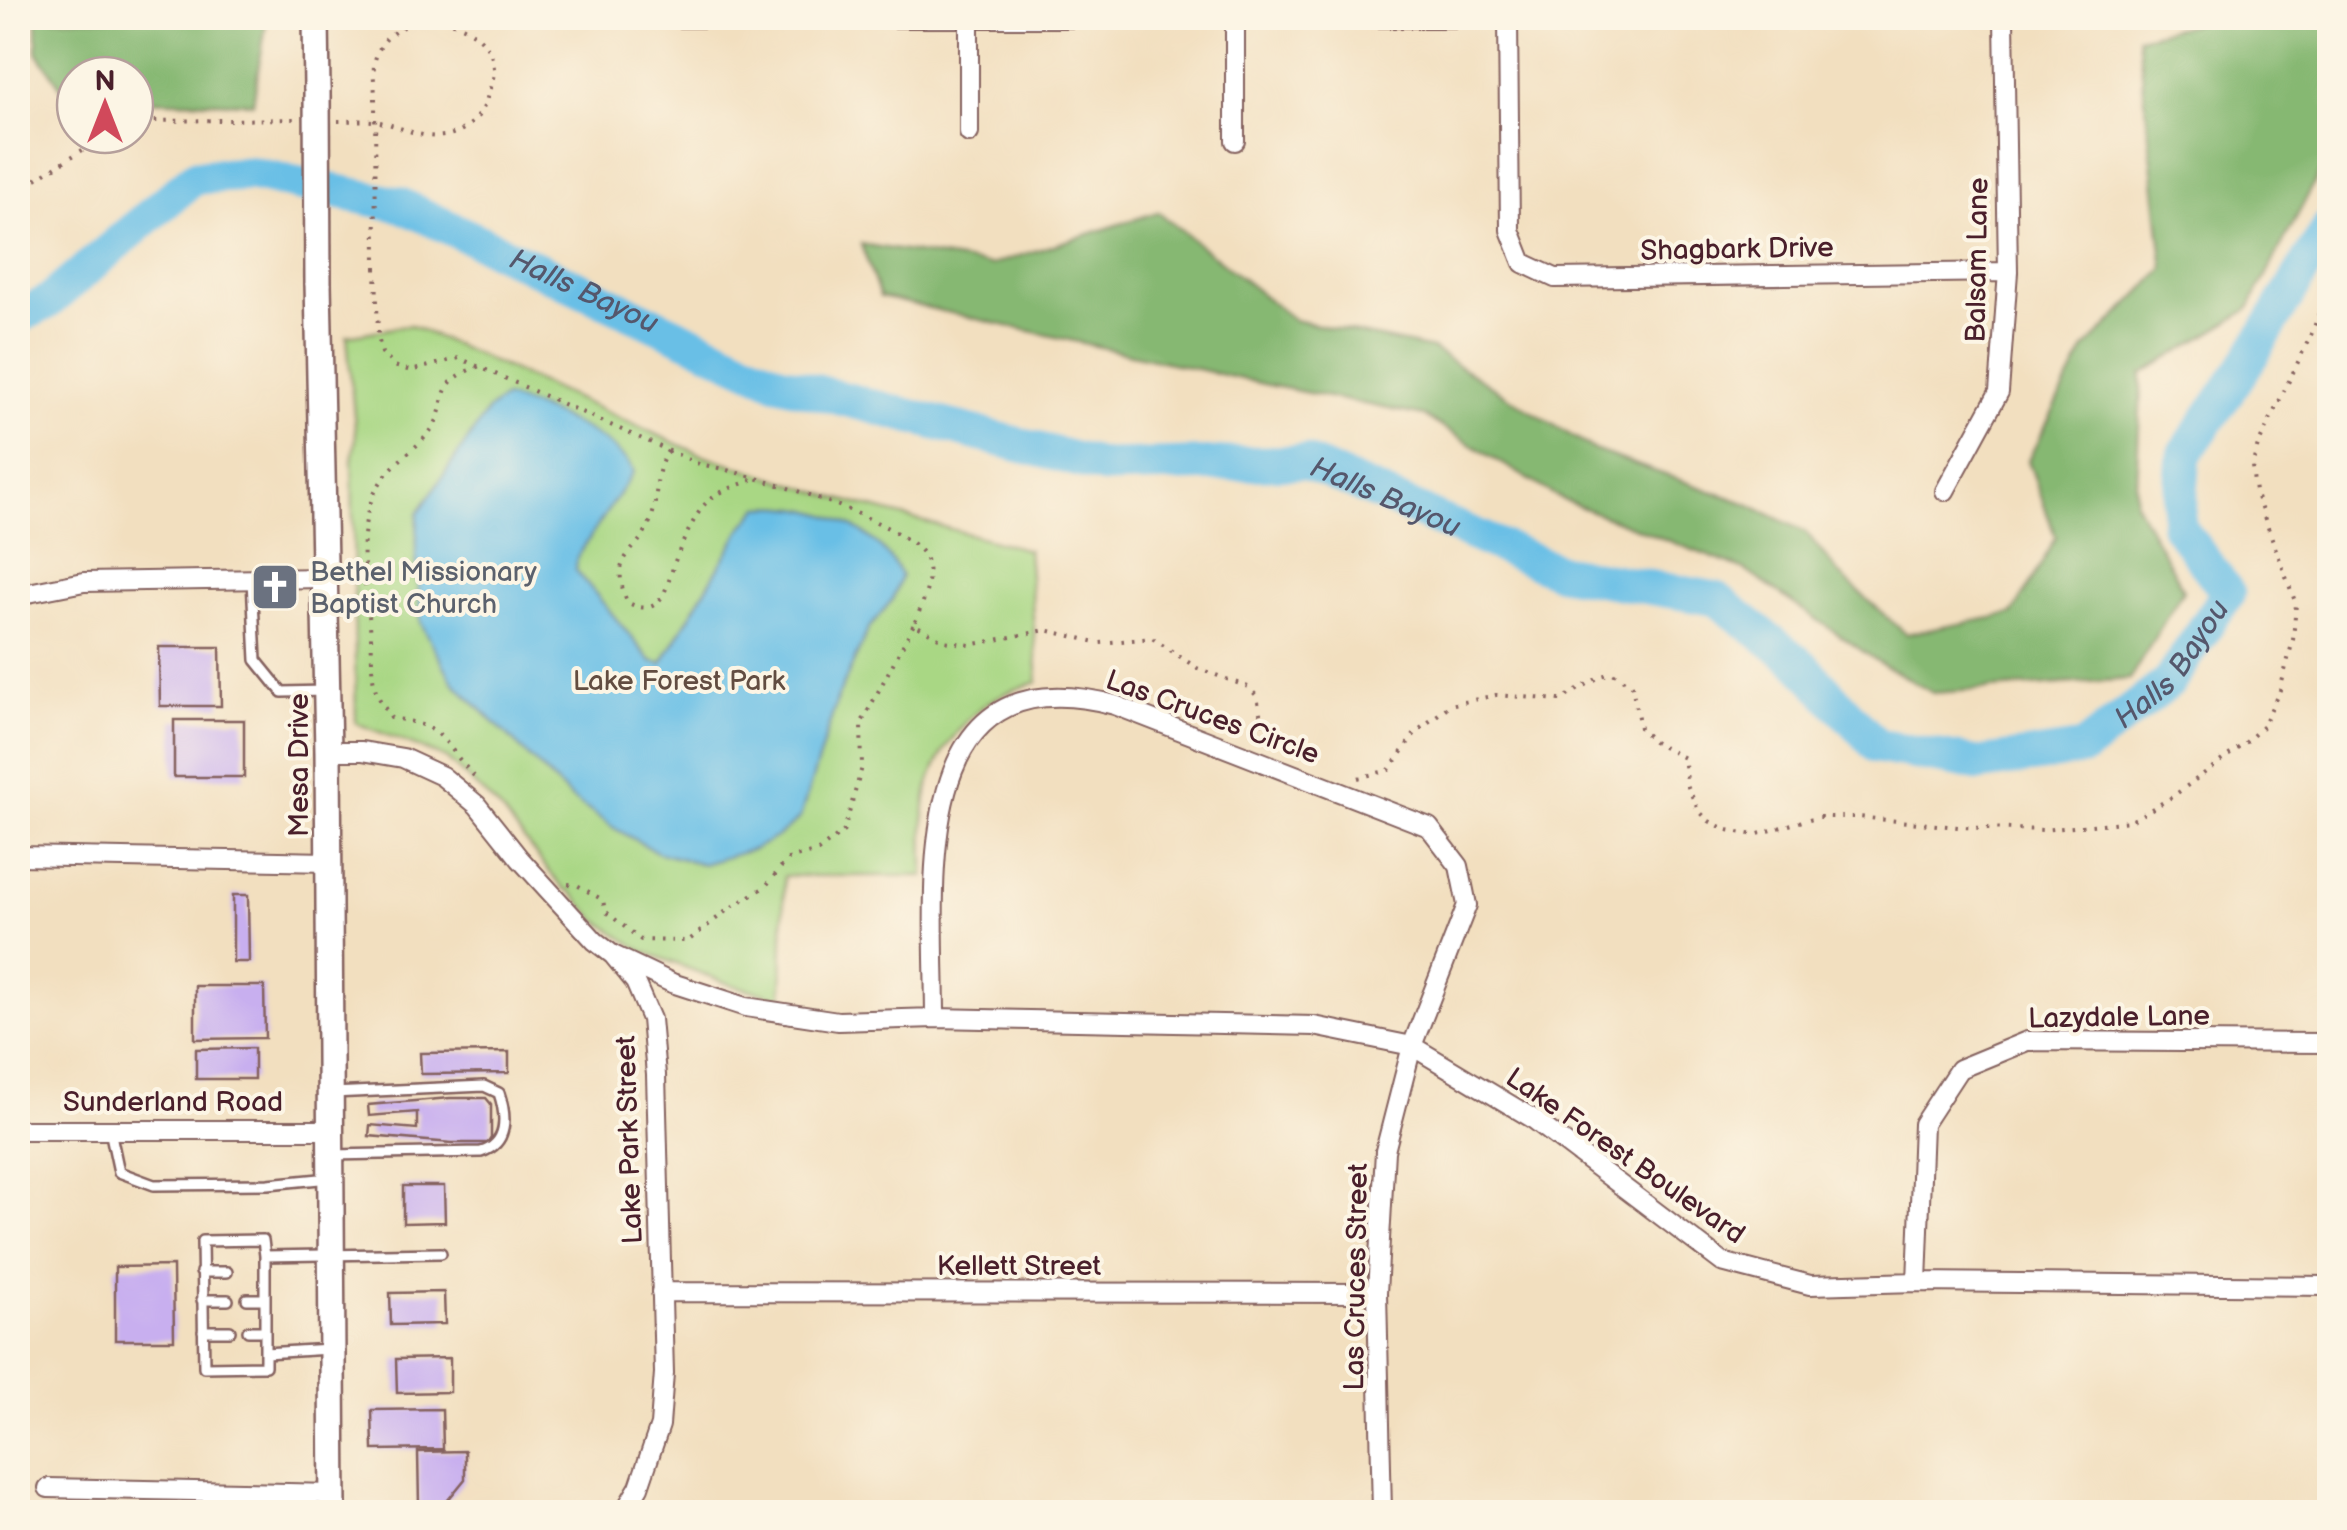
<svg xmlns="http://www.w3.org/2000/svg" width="2347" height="1530" font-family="'Balsamiq Sans',sans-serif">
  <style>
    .green { fill: #a9d784; stroke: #7a7b58; stroke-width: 2.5 }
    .forest { fill: #86b872; stroke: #686c4e; stroke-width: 2.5 }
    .water { fill: #69bfe6; stroke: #5a6f88; stroke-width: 2.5 }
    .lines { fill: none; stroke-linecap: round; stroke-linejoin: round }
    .river { stroke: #69bfe6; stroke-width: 35 }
    .building { fill: #c8afef }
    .service-casing { stroke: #85625f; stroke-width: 14 }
    .minor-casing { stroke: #85625f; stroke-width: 22 }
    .secondary-casing { stroke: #85625f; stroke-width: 30 }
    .path { stroke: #85625f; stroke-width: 4; stroke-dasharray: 2.5 8; stroke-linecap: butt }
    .service { stroke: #fff; stroke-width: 9 }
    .minor { stroke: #fff; stroke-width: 18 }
    .secondary { stroke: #fff; stroke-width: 25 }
    .secondary-bridge-casing { stroke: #85625f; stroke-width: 30; stroke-linecap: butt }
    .path-bridge { stroke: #85625f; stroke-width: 4; stroke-dasharray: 2.5 8; stroke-linecap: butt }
    .secondary-bridge { stroke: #fff; stroke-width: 25 }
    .labels { text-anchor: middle; stroke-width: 8; stroke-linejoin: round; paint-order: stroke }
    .street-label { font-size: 28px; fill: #4a1f2b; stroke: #fcf5e5 }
    .worship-label { font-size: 28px; fill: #5b616d; stroke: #fcf5e5; text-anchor: start }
    .park-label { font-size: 28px; fill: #624d41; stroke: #fcf5e5 }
    .water-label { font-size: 30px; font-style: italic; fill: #55576c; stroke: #fcf5e5 }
  </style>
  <rect width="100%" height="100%" fill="#fcf5e5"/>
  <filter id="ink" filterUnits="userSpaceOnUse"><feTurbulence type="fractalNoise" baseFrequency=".01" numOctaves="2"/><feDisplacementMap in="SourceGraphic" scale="20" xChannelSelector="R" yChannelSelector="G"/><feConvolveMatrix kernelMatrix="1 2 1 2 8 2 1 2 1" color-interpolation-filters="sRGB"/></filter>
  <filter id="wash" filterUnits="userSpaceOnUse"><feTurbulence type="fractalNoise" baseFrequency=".0048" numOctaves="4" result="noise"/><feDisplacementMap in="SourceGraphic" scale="40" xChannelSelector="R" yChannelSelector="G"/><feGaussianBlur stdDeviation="2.25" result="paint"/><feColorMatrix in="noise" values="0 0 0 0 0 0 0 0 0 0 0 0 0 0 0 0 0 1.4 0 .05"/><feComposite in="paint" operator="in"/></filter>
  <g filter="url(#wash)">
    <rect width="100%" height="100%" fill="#f2dfbf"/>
    <!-- green -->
    <path class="green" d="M410 325 700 454 836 498 1028 550 1038 682C999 693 980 703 955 735 918 782 924 819 924 876H784L782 998 732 985 642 951 597 920 571 892 564 890 498 807 446 758 356 723 352 460 356 438 347 336Z"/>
    <!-- forest -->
    <path class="forest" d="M37 18H267L253 103 135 100V75H75V108L37 52Z
      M2217 18H2329V155L2248 310 2142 374 2135 502 2183 590 2130 679 1933 693 1880 663 1745 570 1563 500 1424 416 1263 384 880 297 861 244 991 265 1158 212 1294 320 1432 349 1594 450 1748 504 1806 532 1839 574 1906 634 2013 614 2056 538 2028 460 2085 349 2164 269 2138 37Z"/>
    <!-- water -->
    <path class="water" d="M504 398C543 407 614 436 634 471L577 557 576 570 651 661 662 663 742 528 760 507C814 503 876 525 901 576L892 600 869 628 838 697 800 818 780 835 754 849 703 864 659 853 614 828 571 798 453 682 421 623 416 555 418 513 488 410Z"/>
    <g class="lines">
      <!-- river -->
      <path class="river" id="s1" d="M18 317 48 302 195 177 251 174 401 205 779 382 1105 467 1305 462 1560 572 1717 599 1803 666 1877 746 1979 764 2083 749 2169 682 2228 593 2178 526 2184 455 2249 360 2330 226"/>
    </g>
    <g id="blocks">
      <!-- building -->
      <path class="building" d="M159 647H220L221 706H160Z
        M174 720H244V777H174Z
        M233 895H248L249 962H233Z
        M195 986H264L265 1038 195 1039Z
        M254 1048V1079H196V1049Z
        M509 1052V1073L421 1074 420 1053Z
        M450 1098H486L491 1104V1138L488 1143H452L369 1136 370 1125 417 1129V1112L369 1116 368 1105Z
        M403 1186H444L445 1222 403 1223Z
        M173 1266 174 1340H115V1267Z
        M444 1292 445 1324 391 1325 390 1293Z
        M450 1358V1392L397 1393 396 1359Z
        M442 1409 443 1449 373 1450 372 1410Z
        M465 1451V1479L443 1506H419L418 1452Z"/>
    </g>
  </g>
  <g filter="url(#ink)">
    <use href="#blocks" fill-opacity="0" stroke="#85625f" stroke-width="2.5"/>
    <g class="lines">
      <!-- service casing -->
      <g class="service-casing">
        <path id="service" d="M252 580 256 660 282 692 324 691
          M110 1130 119 1172 154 1185 268 1184 330 1178
          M332 1155 481 1152C508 1144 507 1117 499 1093L484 1086 332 1093
          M201 1272H227
          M247 1299H265
          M202 1300H228
          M203 1331H230
          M248 1331H265
          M329 1349 265 1353V1256L441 1253
          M265 1353V1366L204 1367 202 1241 263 1240 265 1256"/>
      </g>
      <!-- minor casing -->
      <g class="minor-casing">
        <path id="minor" d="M675 18H1506
          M1508 18 1510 230 1523 263 1555 278 2008 272
          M969 19V133
          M1235 141V18
          M1945 491 1999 392 2008 272 2004 18
          M18 595 84 582 325 578
          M328 751H362L403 758 442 776 477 805 520 859 595 941 613 955 635 982 651 1019 656 1075 664 1373 660 1425 639 1487 624 1512
          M18 856 328 862
          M613 955 672 983 746 1007 838 1021 935 1018 1314 1026 1412 1046 1532 1118 1722 1262 1810 1285 1917 1282 2330 1286
          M935 1018C935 886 905 650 1115 705L1429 827 1459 866 1467 905 1412 1046 1385 1151 1377 1293 1382 1512
          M18 1130H330
          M1917 1282 1923 1124 1959 1069 2027 1041 2330 1043
          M661 1292 1377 1293
          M48 1488 333 1494"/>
      </g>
      <!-- secondary casing -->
      <g class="secondary-casing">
        <path id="secondary" d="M316 18 317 90
          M318 283 328 751 333 1512"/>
      </g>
      <!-- path -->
      <path class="path" d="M338 121C353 121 370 119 384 123 404 128 422 139 444 136 464 133 482 118 487 98 489 90 495 77 494 68 488 9 390 3 375 60 372 72 375 86 375 98
        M135 128 154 121 294 119
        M18 190 89 146 118 135
        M376 268 378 337 382 353 394 366 411 371 459 358 699 464C742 471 906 520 925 557 935 578 922 605 914 624L944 641 970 645 1046 630 1100 643 1152 638 1197 668 1248 687 1257 696 1264 735 1275 745
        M668 451C652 474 660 498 650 522 636 557 608 553 627 602 659 620 666 591 673 567 678 551 695 514 706 503 717 491 742 484 757 478
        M474 776C440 740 447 726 391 718 386 709 379 700 376 691 370 672 373 656 371 637 368 590 352 528 379 485 391 464 412 452 427 435 453 406 427 384 480 366
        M1358 778 1389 770 1416 732 1450 705 1496 695 1561 700 1601 676 1613 673 1632 686 1640 728 1653 742 1684 758 1688 787 1698 810 1709 821 1727 830 1755 835 1816 817H1858L1958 827 2043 830 2131 821 2172 797 2244 744 2263 726 2280 690 2293 640 2296 604 2255 492 2252 466 2258 445 2312 333 2330 282
        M568 884 577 885 603 900 605 911 641 940 688 941 730 908 765 887 788 859 818 851 844 831 862 767 861 724 914 624"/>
      <!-- service -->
      <use href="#service" class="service"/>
      <!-- minor -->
      <use href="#minor" class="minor"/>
      <!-- secondary -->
      <use href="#secondary" class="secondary"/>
      <!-- secondary-bridge casing -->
      <g class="secondary-bridge-casing">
        <path id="secondary-bridge" d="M317 90 318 283"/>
      </g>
      <!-- path-bridge -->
      <path class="path-bridge" d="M375 98 376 268"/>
      <!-- secondary-bridge -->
      <use href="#secondary-bridge" class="secondary-bridge"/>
    </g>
  </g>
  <!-- icons -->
  <defs>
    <g id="church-square" transform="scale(2.5)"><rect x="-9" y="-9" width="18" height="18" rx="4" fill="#6b7280" stroke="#fcf5e5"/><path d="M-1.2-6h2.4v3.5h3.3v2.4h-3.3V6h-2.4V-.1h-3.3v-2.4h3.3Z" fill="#fff"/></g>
  </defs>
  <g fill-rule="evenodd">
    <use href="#church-square" x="275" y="587"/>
  </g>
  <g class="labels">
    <!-- street labels -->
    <g class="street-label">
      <text transform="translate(1737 248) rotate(-1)" y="10">Shagbark Drive</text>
      <text transform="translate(1976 260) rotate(-89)" y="10">Balsam Lane</text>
      <text transform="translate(1213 716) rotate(20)" y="10">Las Cruces Circle</text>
      <text transform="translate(298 765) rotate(-90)" y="10">Mesa Drive</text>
      <text transform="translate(2119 1016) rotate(-1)" y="10">Lazydale Lane</text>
      <text x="173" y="1111">Sunderland Road</text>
      <text transform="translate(628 1140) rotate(-92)" y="10">Lake Park Street</text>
      <text transform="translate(1626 1155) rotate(35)" y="10">Lake Forest Boulevard</text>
      <text x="1019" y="1275">Kellett Street</text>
      <text transform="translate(1355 1277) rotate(-89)" y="10">Las Cruces Street</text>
    </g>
    <!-- worship labels -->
    <g class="worship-label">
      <text x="310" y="581">Bethel Missionary<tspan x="310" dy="32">Baptist Church</tspan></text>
    </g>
    <!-- park labels -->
    <g class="park-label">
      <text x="679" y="690">Lake Forest Park</text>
    </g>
    <!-- water labels -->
    <g class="water-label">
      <text dy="10" stroke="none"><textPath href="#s1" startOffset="638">Halls Bayou</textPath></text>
      <text dy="10" stroke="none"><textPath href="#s1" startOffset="1478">Halls Bayou</textPath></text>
      <text dy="10" stroke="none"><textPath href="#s1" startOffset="2378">Halls Bayou</textPath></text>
    </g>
  </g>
  <!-- margin -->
  <rect width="2347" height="1530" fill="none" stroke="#fcf5e5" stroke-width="60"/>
  <!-- north arrow -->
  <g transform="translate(105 105)"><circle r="48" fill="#fcf5e5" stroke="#b59f9b" stroke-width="2.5"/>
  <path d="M0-8L18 38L0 25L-18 38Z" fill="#d1495b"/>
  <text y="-15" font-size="28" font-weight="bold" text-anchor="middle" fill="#4a1f2b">N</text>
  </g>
</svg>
